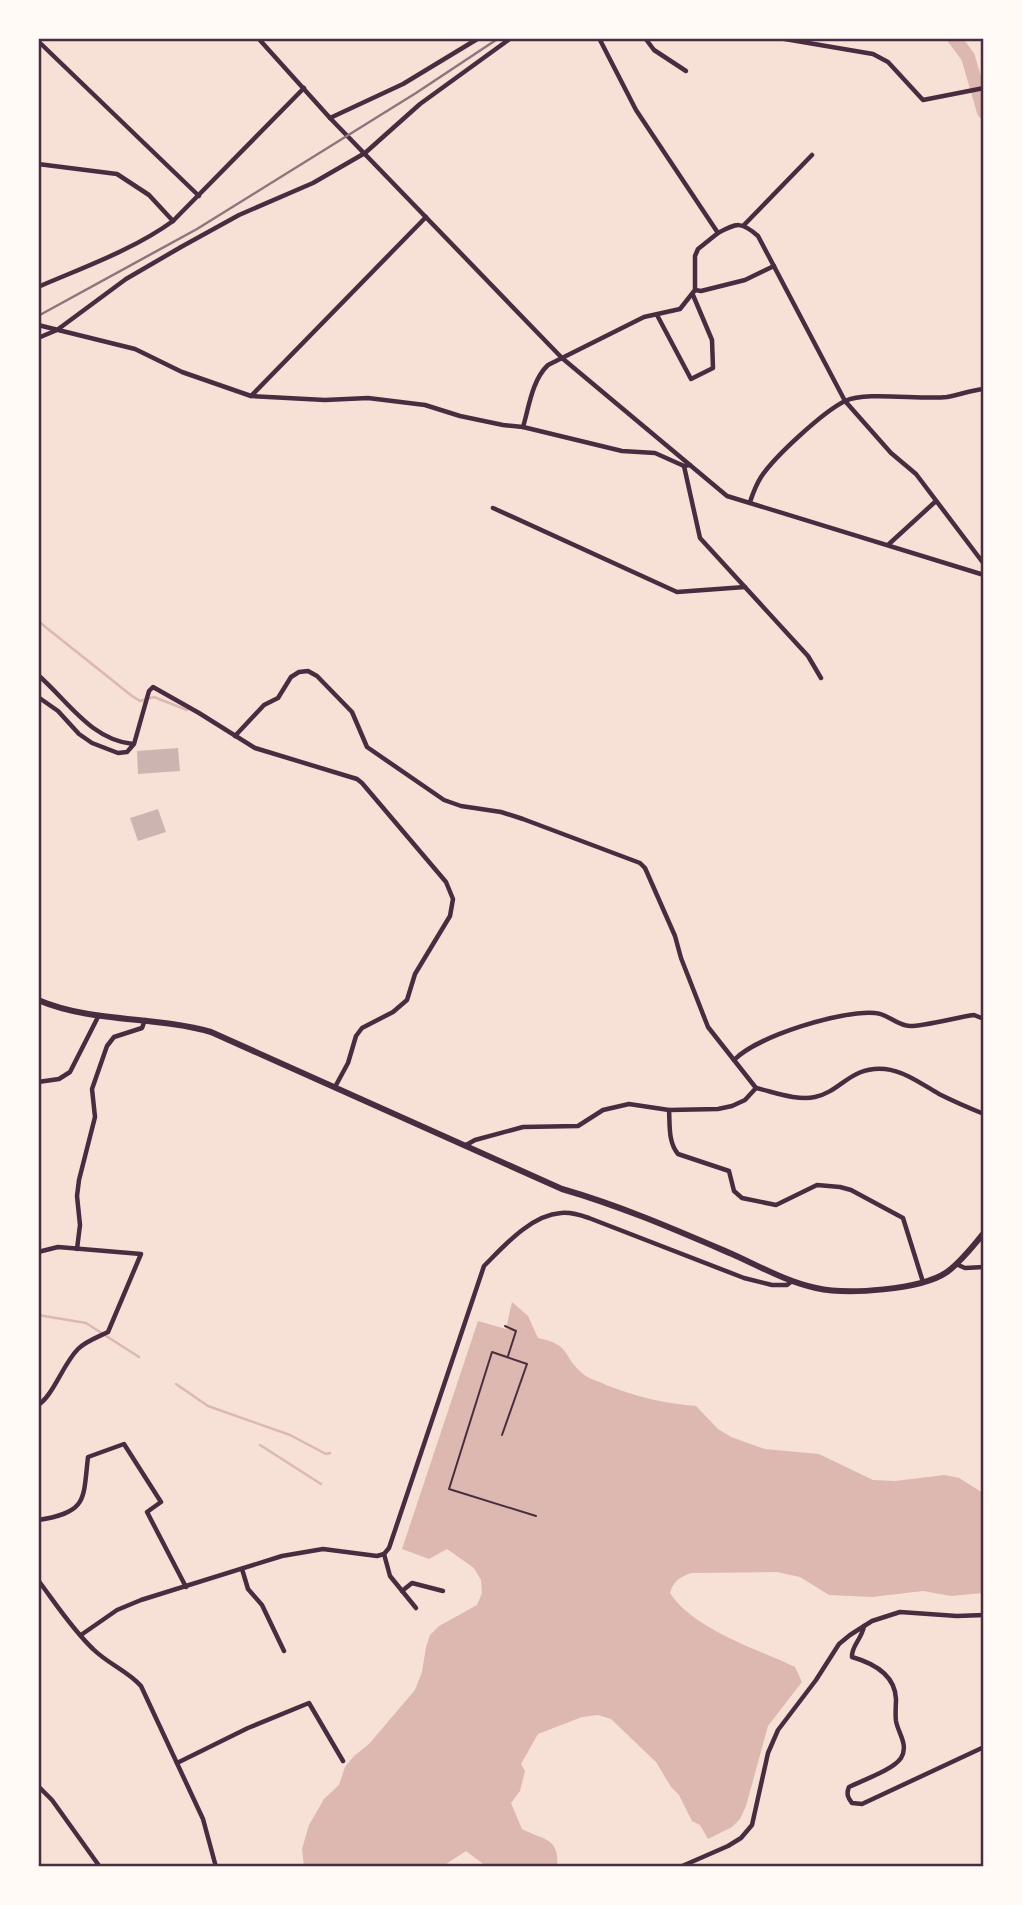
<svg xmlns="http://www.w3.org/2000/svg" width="1022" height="1905" viewBox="0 0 1022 1905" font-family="'Exo 2',sans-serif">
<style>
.water{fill:#dcb8b0}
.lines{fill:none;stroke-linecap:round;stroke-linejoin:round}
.stream{stroke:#dcb8b0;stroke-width:2.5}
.river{stroke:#dcb8b0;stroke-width:14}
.building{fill:#ccb4b1}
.path{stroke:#4a2c40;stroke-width:2}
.minor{stroke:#4a2c40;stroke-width:4.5}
.secondary{stroke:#4a2c40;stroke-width:6}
.rail{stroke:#8f747c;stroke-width:2.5}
.neatline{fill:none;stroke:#4a2c40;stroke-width:2.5}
</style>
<rect width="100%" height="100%" fill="#f7e1d7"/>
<!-- water -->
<path class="water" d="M512,1302L528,1316L538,1338C572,1345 561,1355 582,1373C588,1379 599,1381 606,1385C638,1397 662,1403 696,1406L718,1429L731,1437L765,1449L819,1454L873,1480L895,1481L945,1475L959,1478L983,1493V1593L951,1596L923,1591L872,1597L829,1595L800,1577L777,1572L691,1573C680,1577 673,1581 670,1593C693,1629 757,1649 795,1667L802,1682L768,1726L746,1806L740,1819L732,1827L708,1839L700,1825L692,1821L679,1795L671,1787L656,1762L611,1719L598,1715L582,1717L538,1734L521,1764L525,1771L520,1791L511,1803L522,1829C542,1840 560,1837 557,1866H486L466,1851L443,1866L304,1867L302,1849L309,1825L324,1799L339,1785L345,1767L354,1756L369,1744L415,1690L422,1672L426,1647L430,1635L439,1626L477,1605L482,1593L481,1580L474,1568L447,1549L429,1559L402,1549L478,1321L506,1329Z"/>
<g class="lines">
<!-- stream -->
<g class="stream">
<path d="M38,621L132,696L140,701L154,697L187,710"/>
<path d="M38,1315L86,1323L139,1357"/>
<path d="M176,1384L208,1406L290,1435L326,1454L330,1453"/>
<path d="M260,1445L321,1484"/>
</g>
<!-- river -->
<path class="river" d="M954,38L968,57L984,112"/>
</g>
<!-- building -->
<g class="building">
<path d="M178,748L180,771L138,774L137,751Z"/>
<path d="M158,809L166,832L138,841L130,818Z"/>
</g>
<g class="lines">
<!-- path -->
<g class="path">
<path d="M505,1326L516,1331L508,1356"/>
<path d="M502,1435L527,1364L492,1352L449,1489L536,1516"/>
</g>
<!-- minor -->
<g class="minor">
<path d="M258,38L330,118L562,358L727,496L984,575"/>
<path d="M599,38L636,110L718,233C737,223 741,221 758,236L845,401L891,453L916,474L984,564"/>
<path d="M645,38L654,50L686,71"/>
<path d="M779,38L873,54L888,62L923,100L984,88"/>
<path d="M38,41L199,196"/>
<path d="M330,118L403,84L479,38"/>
<path d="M38,164L117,174L149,195L173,221"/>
<path d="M744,225L812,155"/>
<path d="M38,287C84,267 133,250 173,221L304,88"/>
<path d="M695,290L701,291L745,280L774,266"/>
<path d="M657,315L691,379L713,368L712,340L693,295"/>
<path d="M38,325L135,349L182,372L251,396L325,400L368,398L425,405L460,416L503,425L523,427L622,451L655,453L684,466L690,465"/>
<path d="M38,338L57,330L126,279L181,247L239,215L313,183L365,153L420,104L511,38"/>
<path d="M251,396L426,217"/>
<path d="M523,427C529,407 532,380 548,365L644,317L680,309L695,290V256L698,249L718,233"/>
<path d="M684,466L700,538L808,656L821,678"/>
<path d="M750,502C753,493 756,485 761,477C775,456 823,412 845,401C866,391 919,400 947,397C959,395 971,390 984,389"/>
<path d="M493,508L677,592L745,587"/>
<path d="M889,544L936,501"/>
<path d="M38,675C68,701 91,740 133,744"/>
<path d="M38,697L58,711L79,734L92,743L118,753L127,752L134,744L149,691L153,687L199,713L255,748L357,779L362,783L446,882L453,899L450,916L415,974L407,1000L393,1012L362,1028L356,1036L348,1063L335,1087"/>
<path d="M235,736L264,705L278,698L291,677L299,672L308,671L317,676L352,712L367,747L444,800L461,806L501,812L523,819L640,863L645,868L675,936L681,958L708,1027L756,1088L745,1100L732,1106L718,1109L669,1110L629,1104L603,1110L578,1126L523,1127L475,1140L466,1145"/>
<path d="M734,1060C757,1036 842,1010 875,1013C887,1013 897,1026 910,1026C925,1026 958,1017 974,1015L984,1019"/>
<path d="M38,1082L59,1079L70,1072L99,1015"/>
<path d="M756,1088C774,1092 797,1101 815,1097C842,1091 850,1066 885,1069C904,1071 922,1084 939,1094C953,1101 969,1108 984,1114"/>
<path d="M669,1110C670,1125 668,1142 678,1154L729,1171L734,1191L742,1198L776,1205L817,1185L840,1187L851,1190L903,1218L923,1282"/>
<path d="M77,1249L80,1225L77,1196L79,1180L95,1117L92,1089L107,1046L114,1037L142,1028L145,1020"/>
<path d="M38,1252L58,1247L141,1254L108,1332C98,1337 86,1341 78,1349C63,1364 53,1396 38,1405"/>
<path d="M956,1264L965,1268L984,1267"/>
<path d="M38,1520C88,1512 83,1500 88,1457L124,1444L161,1502L147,1512L186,1587"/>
<path d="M384,1554L390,1576L416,1608"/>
<path d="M242,1569L248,1589L262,1605L284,1651"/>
<path d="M38,1580C56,1604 72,1629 93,1649C108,1664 128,1671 141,1686L203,1819L216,1867"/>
<path d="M402,1591L412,1583L443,1591"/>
<path d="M864,1626C862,1639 851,1646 852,1657C873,1663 895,1674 896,1699C896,1706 895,1714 896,1721C898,1733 909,1745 901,1758C893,1770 863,1780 849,1787C846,1794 848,1798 852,1803L862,1804L984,1747"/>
<path d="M81,1635L117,1610L141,1600L282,1556L323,1549L377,1556L384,1554L389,1548L484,1266C504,1246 531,1215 561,1213C571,1212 580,1215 589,1218L744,1278L772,1285H787L792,1281"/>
<path d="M177,1763L248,1728L309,1703L343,1761"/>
<path d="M38,1786L52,1800L100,1867"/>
<path d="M680,1867L728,1846L741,1838L752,1825L768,1753L778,1730L816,1680L839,1644L850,1635L872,1621L900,1612L957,1616L984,1615"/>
</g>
<!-- secondary -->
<path class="secondary" d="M38,1000C92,1023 155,1016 211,1032L562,1189C621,1206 676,1230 732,1254C759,1266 787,1282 816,1288C847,1295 921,1290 947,1272C961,1262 972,1247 984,1233"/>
<!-- rail -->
<path class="rail" d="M38,316L197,229L416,93L499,38"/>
</g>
<!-- border -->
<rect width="1022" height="1905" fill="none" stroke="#fffaf5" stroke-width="80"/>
<rect x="40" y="40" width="942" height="1825" class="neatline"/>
</svg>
